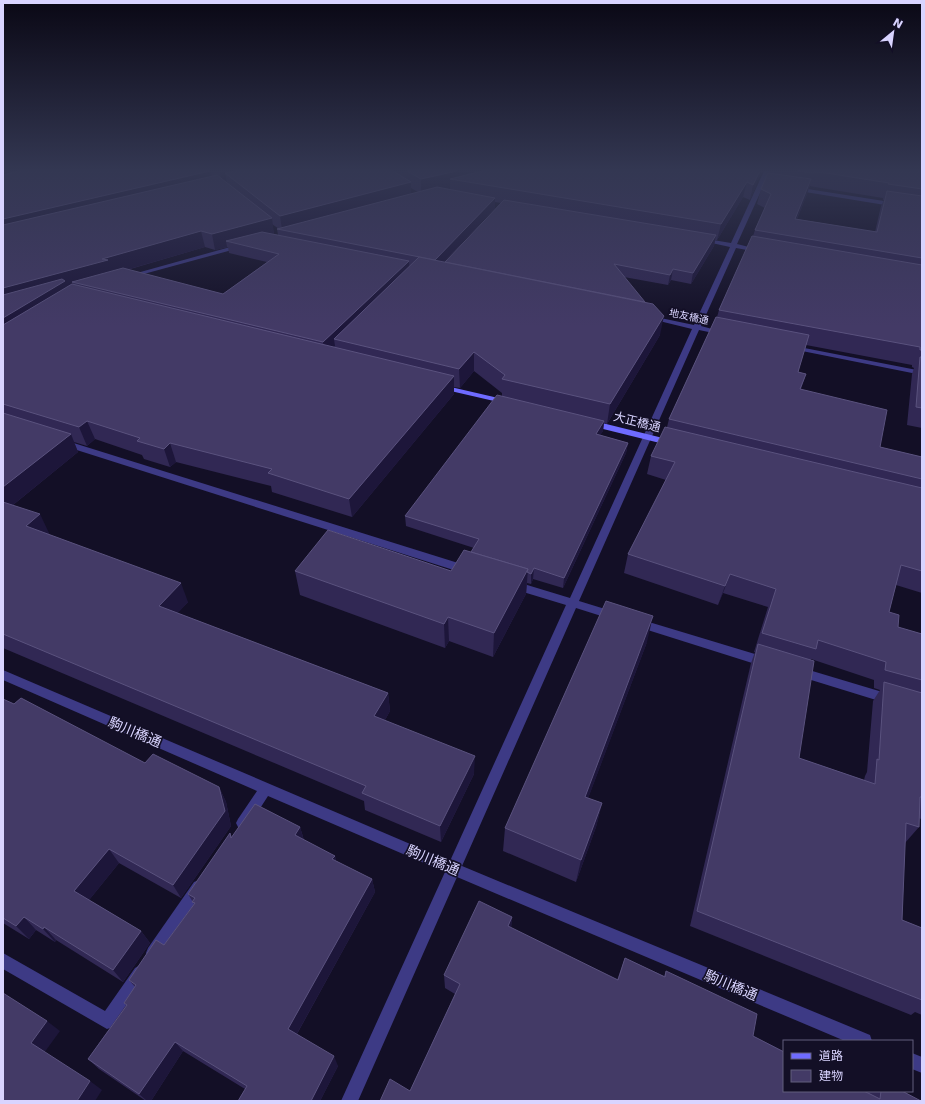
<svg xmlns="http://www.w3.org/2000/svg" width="925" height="1104" viewBox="0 0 925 1104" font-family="'DejaVu Sans','Noto Sans JP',sans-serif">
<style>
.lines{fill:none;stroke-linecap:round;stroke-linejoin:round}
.street{fill:#3d3a85;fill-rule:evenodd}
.secondary{fill:#6f6bff;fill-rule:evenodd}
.wall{fill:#312854;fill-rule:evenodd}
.shaded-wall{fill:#1d163a}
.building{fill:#433a66;stroke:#5a527e}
.labels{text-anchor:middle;stroke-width:3.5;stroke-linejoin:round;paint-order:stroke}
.far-street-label{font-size:10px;fill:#d9d4ff;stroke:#130f26}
.street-label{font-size:12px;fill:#d9d4ff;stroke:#130f26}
.near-street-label{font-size:14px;fill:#d9d4ff;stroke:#130f26}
</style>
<rect width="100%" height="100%" fill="#130f26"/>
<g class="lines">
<!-- street -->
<g class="street">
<path d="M764,171H770L737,244L761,250L758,252L736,248L701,326L727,333L723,335L699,330L579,601L618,613L619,616L618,619L614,620L576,608L462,866L870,1035L872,1041H845L457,877L358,1101H341L445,872L268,796L248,827L243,829L238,827L236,823L238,819L257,791L3,680V670L450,861L566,605L510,588L509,585L510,582L514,581L570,598L692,329L647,318L651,316L694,325L730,247L698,240L701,238L731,243Z"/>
<path d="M795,187L922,207V211L793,190L792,189Z"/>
<path d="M241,244L243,245V247L129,278L126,276Z"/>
<path d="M789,345L922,371V375L792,349H789Z"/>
<path d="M64,440L471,567L472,570L471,573H463L61,445L60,443L61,441Z"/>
<path d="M639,619L765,657L769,659L771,662L769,665L765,667L635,626L634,623L635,620Z"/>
<path d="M799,667L889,694L893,696L895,699L893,702L889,704L795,675L793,672L795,669Z"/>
<path d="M199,880L204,882L206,887L204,892L158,958L153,960L148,958L146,953L148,948L194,882Z"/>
<path d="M3,953L105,1011L135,968L140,965L145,968L148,973L113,1027L107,1029L3,969Z"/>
<path d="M912,1053L922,1057V1073L912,1069Z"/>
</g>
<!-- secondary -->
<g class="secondary">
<path d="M439,385H442L507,400L511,402L507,404L442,389L438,387Z"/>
<path d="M590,420L675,441L676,443L672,446L587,425V421Z"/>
</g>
</g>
<!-- wall -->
<g class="wall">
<path d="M3,171H762L758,180H757L756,186L750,200L743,197L717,240H715L714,246L691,284L671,280L668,285L624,277L660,335L607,424L604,423L603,431L600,435L628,443L626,453L563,588L533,579L531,584L527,583L526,594L493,657L449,641L445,648L300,595L295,571H451L471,552L474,548L406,526L405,516L502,396V393L474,371L460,388L454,387V394L352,517L272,492L271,486L176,462L170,467L144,459L142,455L95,439L87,446L74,442L78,452L13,505L49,533L48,534L188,602L177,613L388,693L390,711L385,720L474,774L441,842L365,810L364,801L3,648ZM411,188L418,192L411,194ZM450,188V190L445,189ZM495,202L501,203L445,262H444L495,208ZM272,224L279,229H277L278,235L274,234ZM205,247L215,250L228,247L229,253L267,262L223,294L127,270Z"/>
<path d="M769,171H922V428L907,425L912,374L914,368L912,367V365L806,345L798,372L806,374L801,389L880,447L922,457V593L896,585L889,612L898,627L922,634V818L921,819L919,818V827L905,843L902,920L922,928V1015L915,1012L911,1015L690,926L751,663L755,652H754L768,607L723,593L718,605L624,573L628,554L666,480L647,474L651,456L667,427L669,419L717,317L719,310L753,236L755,230L765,208L757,204L761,189ZM810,186L821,188L883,198V200H884L881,206L875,232L797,219L807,194L809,188ZM811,659L874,680V688L880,690L873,701L867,772L865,776L864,780L799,758Z"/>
<path d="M647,642L588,798L602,803L596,827L576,882L503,851L505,828Z"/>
<path d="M3,699L145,763L219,787L226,802L231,826L181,898L119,863L89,900L141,931L150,943L123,982L56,940L55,942L36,930L29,939L3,923Z"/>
<path d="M300,827L304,840L335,856L336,861L372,879L375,892L297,1034L338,1066L320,1101H238L245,1089L183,1051L151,1101H146L99,1069L88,1059L126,1005L124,1003L135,987L129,980L164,945L194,904L188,894L230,833L232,837Z"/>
<path d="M512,917L511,928L617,980L625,958L664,976L666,971L753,1036L868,1093V1091H902L921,1101L410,1091L455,994L445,988L444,975Z"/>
</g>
<!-- shaded-wall -->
<g class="shaded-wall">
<path d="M3,171H67L3,184Z"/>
<path d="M211,171L214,186L3,236V219Z"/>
<path d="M220,171H276L225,173L227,183L222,184Z"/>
<path d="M457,171H519L450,179V188L421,194V179Z"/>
<path d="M760,171H762L758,180Z"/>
<path d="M760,171L756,186L750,200L753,185Z"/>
<path d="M811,179L807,194L790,235L795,219Z"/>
<path d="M411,182V197L282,230L280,216Z"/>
<path d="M747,182L743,197L717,240L721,224Z"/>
<path d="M495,198V208L435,271V260Z"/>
<path d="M272,218L274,234L226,241L227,247L215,250L212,234Z"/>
<path d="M201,231L205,247L112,274L72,282L74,287L3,340V288L102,259Z"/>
<path d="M716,235L714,246L691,284L693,273Z"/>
<path d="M409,261L410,273L334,339L335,346L325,355L323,342Z"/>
<path d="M673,269L671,280L668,285L670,275Z"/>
<path d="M664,316L660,335L607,424L610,404Z"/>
<path d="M474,352V371L460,388L459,369Z"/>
<path d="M454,376V394L352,517L349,499Z"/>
<path d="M87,421L95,439L87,446L79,427Z"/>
<path d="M604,421L603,431L594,444L596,434Z"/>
<path d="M71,434L78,452L3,513V487Z"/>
<path d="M170,443L176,462L170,467L164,449Z"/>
<path d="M628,443L626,453L563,588L564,578Z"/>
<path d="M40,514L49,533L36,545L26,526Z"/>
<path d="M534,568L533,579L531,584V574Z"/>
<path d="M528,569L526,594L493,657L494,633Z"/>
<path d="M730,574L723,593L718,605L725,586Z"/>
<path d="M181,583L188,602L167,625L159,606Z"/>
<path d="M653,616L647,642L580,820L585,797Z"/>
<path d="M448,617L449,641L445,648L444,624Z"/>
<path d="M388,693L390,711L377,734L374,716Z"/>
<path d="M475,756L474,774L441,842L440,826Z"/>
<path d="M219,787L226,802L231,826L181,898L173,885Z"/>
<path d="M602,803L596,827L576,882L581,860Z"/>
<path d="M300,827L304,841L295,835Z"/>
<path d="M109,849L119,863L85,905L74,891Z"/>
<path d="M335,856L338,869L332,859Z"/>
<path d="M372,879L375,892L294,1039L288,1029Z"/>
<path d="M24,917L36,930L29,939L16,926Z"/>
<path d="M512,917L511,930L508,926Z"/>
<path d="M44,927L56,940L55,942L43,929Z"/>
<path d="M141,931L150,943L123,982L113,970Z"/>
<path d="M47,1021L60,1031L44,1053L31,1043Z"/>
<path d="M175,1042L183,1051L151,1101H147L139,1094Z"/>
<path d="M334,1056L338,1066L320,1101H311Z"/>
<path d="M90,1081L102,1090L95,1101H77Z"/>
</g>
<!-- building -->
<g class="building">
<path d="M18,171H210L3,219V175Z"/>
<path d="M235,171H393L411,182L280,216L225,173Z"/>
<path d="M407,171H457L421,179Z"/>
<path d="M482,171H760L753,185L747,182L721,224L450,179Z"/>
<path d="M798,171H922V189L888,184L889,183L826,173L814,172V173Z"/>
<path d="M768,173L811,179L795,219L877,232L887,191L922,196V258L755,230L771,194L761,189Z"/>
<path d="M217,175L272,218L212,234L201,231L102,259L108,260L3,288V225Z"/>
<path d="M437,187L495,198L435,260L277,229Z"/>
<path d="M504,200L716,235L693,273L673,269L670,275L614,264L645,302L445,262Z"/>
<path d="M262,232L409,261L323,342L72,282L123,268L223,294L279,254L226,241Z"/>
<path d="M752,236L922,265V350H920V347L719,310Z"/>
<path d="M419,257L653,304L664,316L610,404L502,379L505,375L474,352L459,369L334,339Z"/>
<path d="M62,279L65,281L3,318V295Z"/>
<path d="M72,284L454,376L349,499L268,473L272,469L170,443L164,449L137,441L140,438L87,421L79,427L3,404V325Z"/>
<path d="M716,317L809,335L798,372L806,374L800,389L887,410L880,447L922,457V479L669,419Z"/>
<path d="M920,357H922V408L916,407Z"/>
<path d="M497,395L604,421L596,434L628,443L564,578L534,568L531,574L527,572L528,569L471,552L479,539L405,516Z"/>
<path d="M3,413L71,434L3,487Z"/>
<path d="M665,427L922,488V571L901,565L889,612L899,615L898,627L922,634V680L885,670L886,662L818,640L816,649L762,633L776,589L730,574L725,586L628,554L675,462L651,456Z"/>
<path d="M3,502L40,514L26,526L181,583L159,606L388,693L374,716L475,756L440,826L362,793L366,786L3,634Z"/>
<path d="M328,530L451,571L464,550L528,569L494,633L448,617L444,624L295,571Z"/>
<path d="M606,601L653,616L585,797L602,803L581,860L505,828Z"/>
<path d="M758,644L814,661L799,758L875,784L877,759L879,760L884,682L922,693V797H920L919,827L906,823L902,920L922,928V1000L697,911Z"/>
<path d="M21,698L145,763L153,754L219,787L225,811L173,885L109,849L74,891L141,931L113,970L44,927L43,929L24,917L16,926L3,918V699L14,704Z"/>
<path d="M255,804L300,827L295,835L335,856L332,859L372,879L288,1029L334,1056L311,1101H238L247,1086L175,1042L139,1094L88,1059L127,1005L124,1003L136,985L129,980L156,940L164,945L195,903L192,902L195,898L188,894L230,833L231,838Z"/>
<path d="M479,901L512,917L508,926L618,980L625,958L665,977L666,971L757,1014L753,1036L784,1052V1091H864L880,1099L881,1091H902L921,1101H380L390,1079L410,1091L460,984L444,975Z"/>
<path d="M3,993L47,1021L31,1043L90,1081L77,1101H3Z"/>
</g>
<!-- sky -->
<linearGradient id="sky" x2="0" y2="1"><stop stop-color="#0a0815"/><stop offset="0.52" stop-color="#333752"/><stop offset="1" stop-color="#333752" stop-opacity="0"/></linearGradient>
<rect width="925" height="326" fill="url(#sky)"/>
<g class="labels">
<!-- far-street labels -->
<g class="far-street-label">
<text transform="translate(689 316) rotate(12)" y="4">地友橋通</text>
</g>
<!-- street labels -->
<g class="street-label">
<text transform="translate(637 422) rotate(14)" y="4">大正橋通</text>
</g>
<!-- near-street labels -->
<g class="near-street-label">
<text transform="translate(135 732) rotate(23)" y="5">駒川橋通</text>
<text transform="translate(433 860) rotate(23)" y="5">駒川橋通</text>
<text transform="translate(731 985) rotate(23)" y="5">駒川橋通</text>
</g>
</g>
<!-- border -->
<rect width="925" height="1104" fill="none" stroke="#d9d4ff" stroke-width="8"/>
<!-- legend -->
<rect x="783" y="1040" width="130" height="52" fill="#130f26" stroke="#625e7d"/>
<rect x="791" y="1053" width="20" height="6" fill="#6f6bff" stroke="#625e7d"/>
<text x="819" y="1060" font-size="12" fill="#d9d4ff">道路</text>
<rect x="791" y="1070" width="20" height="12" fill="#433a66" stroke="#625e7d"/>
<text x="819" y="1080" font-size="12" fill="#d9d4ff">建物</text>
<!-- north arrow -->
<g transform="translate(893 32) rotate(29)" stroke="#130f26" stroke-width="3" paint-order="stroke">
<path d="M0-3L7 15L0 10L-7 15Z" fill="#d9d4ff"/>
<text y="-6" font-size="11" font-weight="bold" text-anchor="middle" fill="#d9d4ff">N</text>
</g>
</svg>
